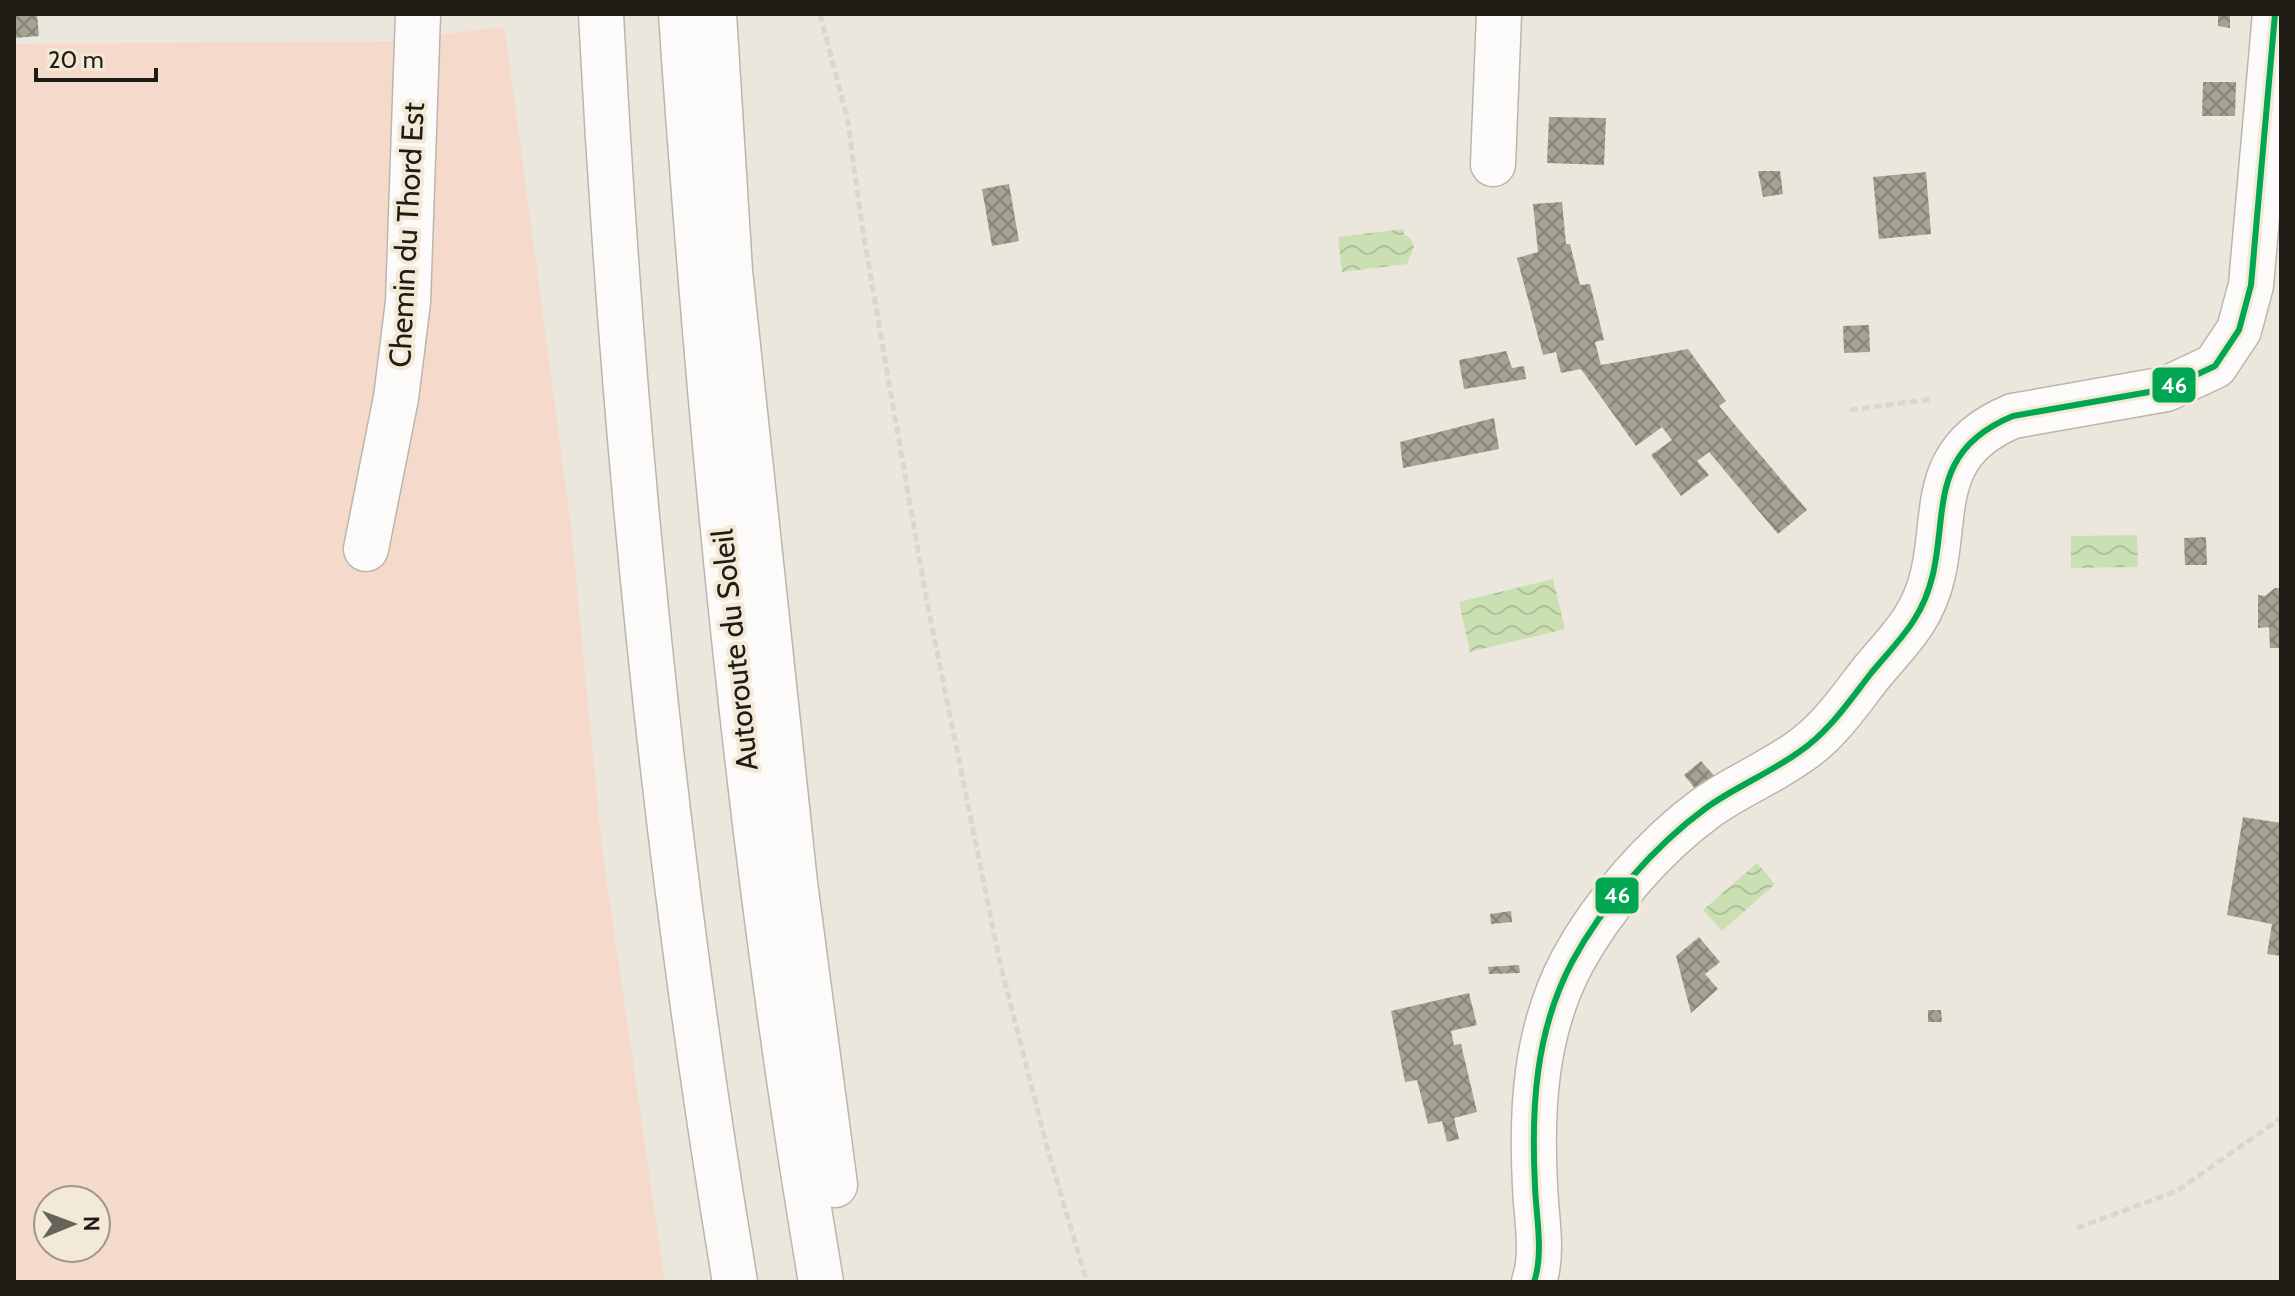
<svg xmlns="http://www.w3.org/2000/svg" width="2295" height="1296" viewBox="0 0 2295 1296" font-family="Cabin,sans-serif">
<style>
.grass{fill:#f5dacc;fill-rule:evenodd}
.water{fill:url(#water-waves)}
.building{fill:url(#building-cross-hatch)}
.lines{fill:none;stroke-linecap:round;stroke-linejoin:round}
.street-casing{stroke:#bab6ae;stroke-width:47}
.highway-casing{stroke:#bab6ae;stroke-width:47}
.path{stroke:#d8d7d4;stroke-width:5;stroke-dasharray:8 4;stroke-linecap:butt}
.street{stroke:#fcfbfa;stroke-width:44}
.highway{stroke:#fcfbfa;stroke-width:44}
.bus-1-casing{stroke:#f2e9d6;stroke-width:12}
.bus-1{stroke:#00a651;stroke-width:6}
.labels{text-anchor:middle;stroke-width:8;stroke-linejoin:round;paint-order:stroke}
.street-label{font-size:30px;fill:#1f1c15;stroke:#f2e9d6}
.line-badge{stroke:#f2e9d6;stroke-width:3}
.badge-label{font-size:22px;text-anchor:middle;font-weight:bold;fill:#fff}
</style>
<defs>
<pattern id="water-waves" width="16" height="10" patternUnits="userSpaceOnUse" patternTransform="scale(2)"><rect width="16" height="10" fill="#cae0b2"/><path d="M0 5q4-4 8 0t8 0" fill="none" stroke="#adc098"/></pattern>
<pattern id="building-cross-hatch" width="8" height="8" patternUnits="userSpaceOnUse" patternTransform="scale(2)"><rect width="8" height="8" fill="#a4a291"/><path d="M0 0l8 8M0 8l8-8" fill="none" stroke="#858375"/></pattern>
</defs>
<rect width="100%" height="100%" fill="#ece7dc"/>
<!-- grass -->
<path class="grass" d="M500,27L505,29L571,526L602,848L665,1282H14V44L394,41ZM48,1200H96V1248H48Z"/>
<!-- water -->
<g class="water">
<path d="M1403,229L1404,234L1411,239L1414,246L1407,264L1342,272L1338,237Z"/>
<path d="M2137,535L2138,567L2071,568V536Z"/>
<path d="M1553,579L1565,629L1470,652L1459,602Z"/>
<path d="M1757,863L1775,884L1722,931L1703,910Z"/>
</g>
<!-- building -->
<g class="building">
<path d="M14,14H37L39,36L14,38Z"/>
<path d="M2218,14H2230V28L2218,26Z"/>
<path d="M2203,82H2236L2235,116H2202Z"/>
<path d="M1549,117L1606,118L1604,165L1547,163Z"/>
<path d="M1758,171H1780L1783,194L1763,197Z"/>
<path d="M1926,172L1931,234L1879,239L1873,177Z"/>
<path d="M1009,184L1019,241L992,246L982,189Z"/>
<path d="M1562,202L1566,244H1570L1580,285L1590,284L1604,340L1595,342L1601,365L1688,349L1726,401L1719,406L1807,510L1778,534L1709,452L1697,461L1709,475L1681,496L1651,455L1672,440L1662,427L1636,446L1581,369L1561,373L1556,352L1543,355L1517,258L1538,252L1533,204Z"/>
<path d="M1869,325L1870,352L1844,353L1843,326Z"/>
<path d="M1506,351L1512,368L1524,366L1526,379L1464,389L1459,360Z"/>
<path d="M1494,418L1499,449L1403,468L1400,442Z"/>
<path d="M2206,537L2207,565H2185L2184,538Z"/>
<path d="M2275,588H2281V648H2270L2269,627L2258,628V595L2265,596Z"/>
<path d="M1701,761L1718,780L1701,796L1684,775Z"/>
<path d="M2243,817L2281,823V956L2267,954L2272,924L2227,915Z"/>
<path d="M1511,911L1512,922L1491,924L1490,914Z"/>
<path d="M1699,937L1720,962L1705,974L1718,989L1691,1013L1676,956Z"/>
<path d="M1519,965L1520,973L1489,974L1488,967Z"/>
<path d="M1469,993L1477,1025L1451,1031L1454,1045L1461,1044L1477,1112L1454,1118L1459,1139L1447,1142L1442,1121L1428,1124L1417,1080L1405,1082L1391,1011Z"/>
<path d="M1928,1010H1941L1942,1022H1928Z"/>
</g>
<g class="lines">
<!-- street casing -->
<g class="street-casing">
<g id="street">
<path d="M1493,164L1499,14"/>
<path d="M366,549L396,398L408,302L418,14"/>
<path d="M1534,1282C1544,1253 1536,1216 1535,1186C1531,1109 1535,1032 1572,962C1602,906 1654,846 1706,808C1735,787 1770,773 1799,752C1829,732 1850,700 1872,672C1886,655 1902,639 1914,620C1963,544 1908,459 2013,416L2166,389L2215,366L2239,330L2251,285L2275,14"/>
</g>
</g>
<!-- highway casing -->
<g class="highway-casing">
<g id="highway">
<path d="M601,14C623,438 665,863 735,1282"/>
<path d="M681,14C710,439 750,862 821,1282"/>
<path d="M714,14L730,271L795,883L835,1185"/>
</g>
</g>
<!-- path -->
<g class="path">
<path d="M820,14L847,117L863,232L926,597L1000,963L1048,1151L1087,1282"/>
<path d="M1850,410L1932,399"/>
<path d="M2077,1228L2177,1191L2281,1118"/>
</g>
<!-- street -->
<use href="#street" class="street"/>
<!-- highway -->
<use href="#highway" class="highway"/>
<!-- bus-1 casing -->
<g class="bus-1-casing">
<path id="bus-1" d="M1534,1282C1544,1253 1536,1216 1535,1186C1531,1109 1535,1032 1572,962C1602,906 1654,846 1706,808C1735,787 1770,773 1799,752C1829,732 1850,700 1872,672C1886,655 1902,639 1914,620C1963,544 1908,459 2013,416L2166,389L2215,366L2239,330L2251,285L2275,14"/>
</g>
<!-- bus-1 -->
<use href="#bus-1" class="bus-1"/>
</g>
<g class="labels">
<!-- street labels -->
<g class="street-label">
<text transform="translate(407 235) rotate(-87)" y="10">Chemin du Thord Est</text>
<text transform="translate(735 650) rotate(-96)" y="10">Autoroute du Soleil</text>
</g>
</g>
<g class="line-badge">
<rect x="2151" y="366" width="46" height="38" rx="8" fill="#00a651"/>
<rect x="1594" y="876" width="46" height="39" rx="8" fill="#00a651"/>
</g>
<g class="badge-label">
<text x="2174" y="393">46</text>
<text x="1617" y="903">46</text>
</g>
<!-- border -->
<rect width="2295" height="1296" fill="none" stroke="#1f1c15" stroke-width="32"/>
<!-- north arrow -->
<g transform="translate(72 1224) rotate(89)"><circle r="38" fill="#f2e9d6" stroke="#9e9789" stroke-width="2"/>
<path d="M0-6L14 30L0 20L-14 30Z" fill="#67635b"/>
<text y="-12" font-size="22" font-weight="bold" text-anchor="middle" fill="#1f1c15">N</text>
</g>
<!-- scale -->
<path d="M36 68v12h120v-12" fill="none" stroke="#1f1c15" stroke-width="4"/>
<text x="48" y="68" font-size="24" fill="#1f1c15" stroke="#f2e9d6" stroke-width="6" paint-order="stroke">20 m</text>
</svg>
